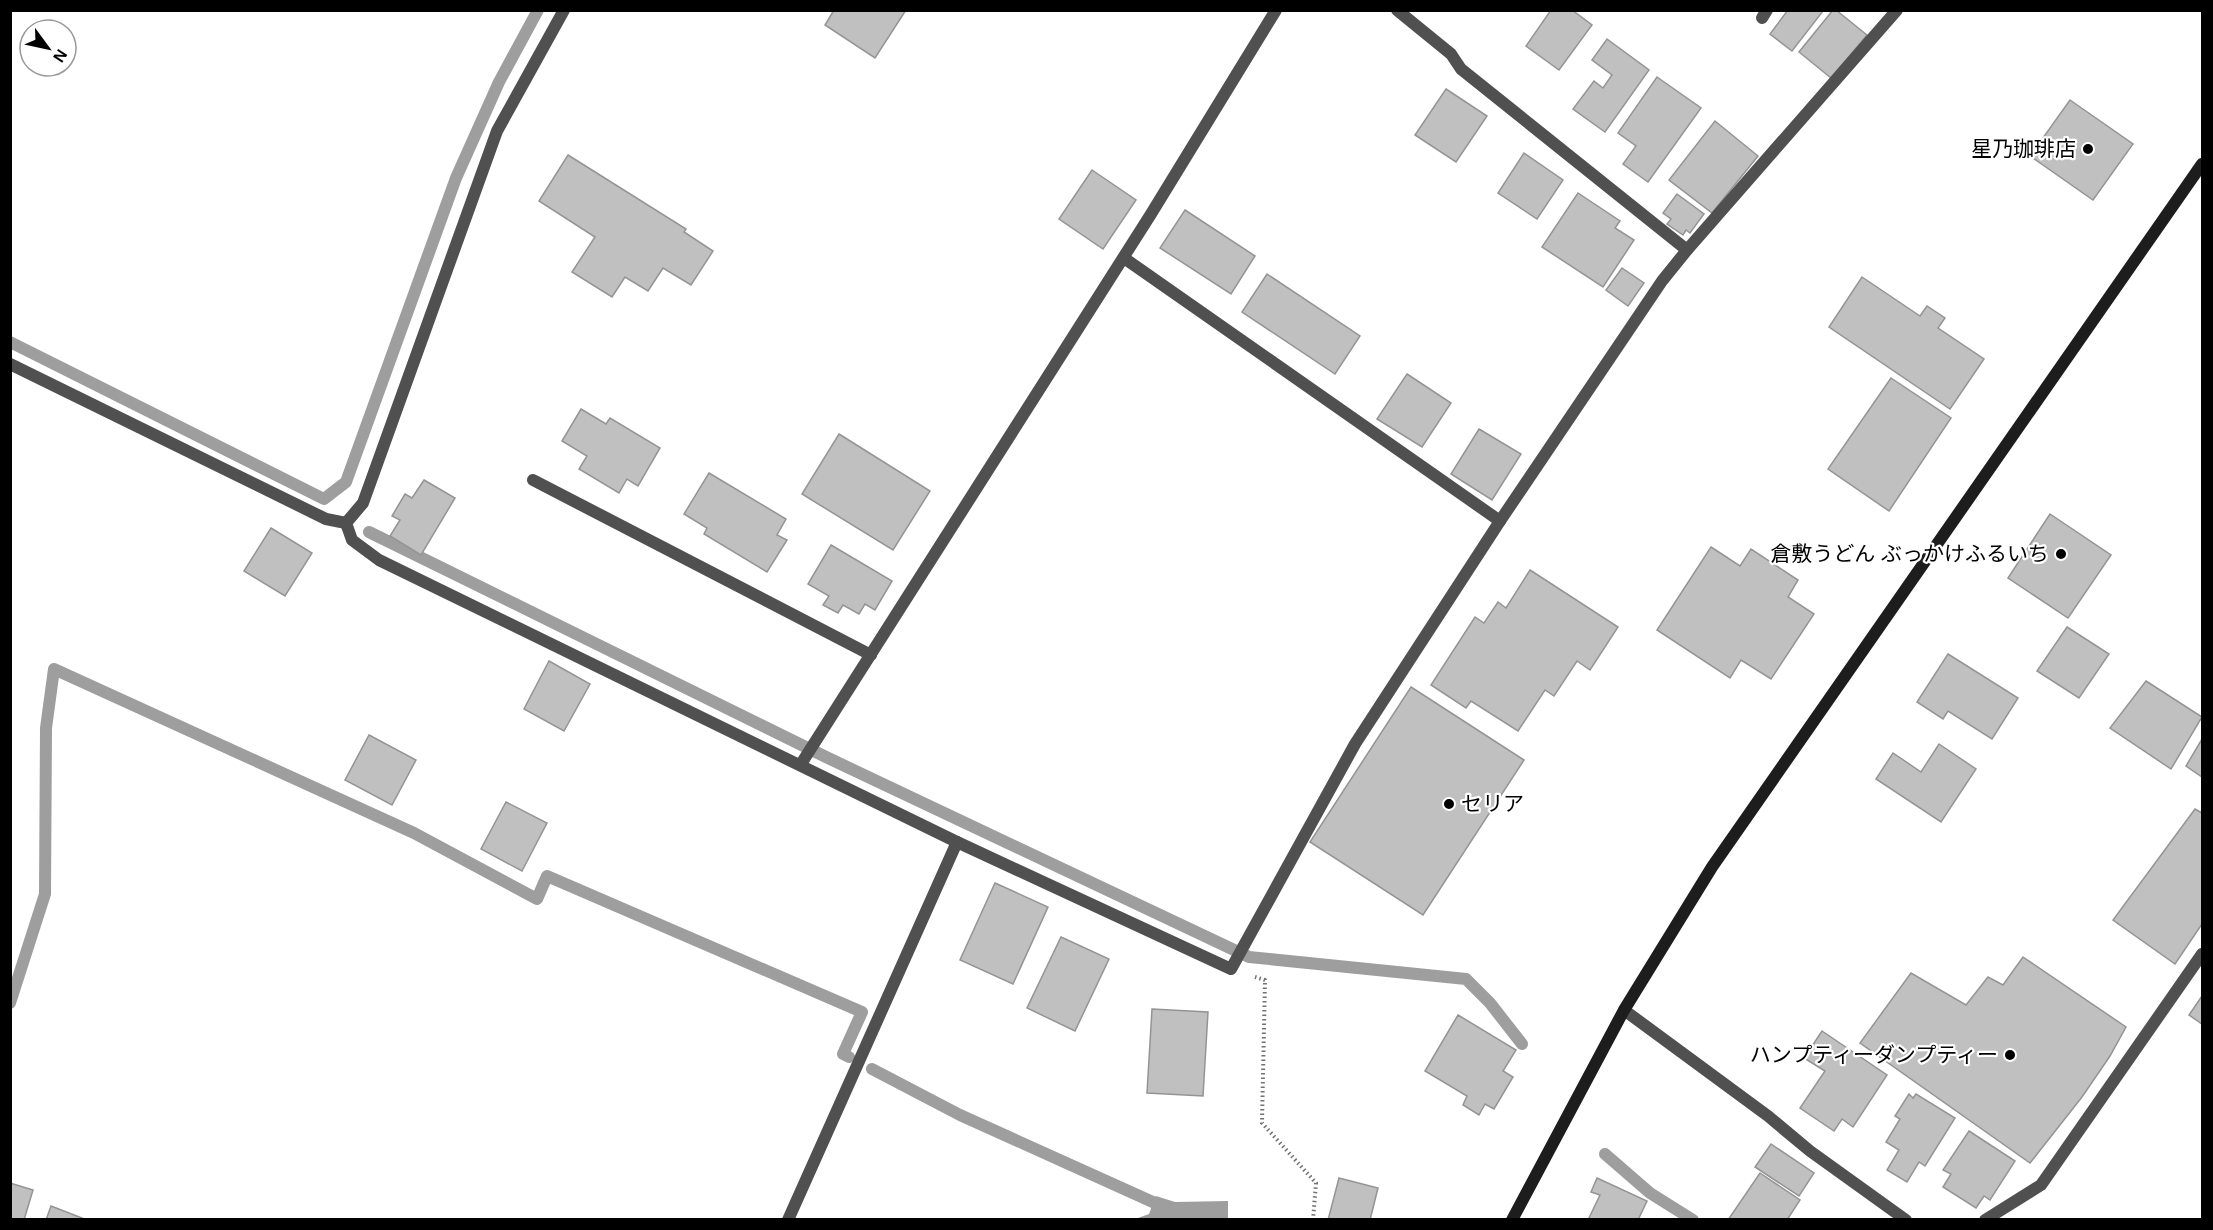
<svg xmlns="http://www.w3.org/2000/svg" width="2213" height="1230" viewBox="0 0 2213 1230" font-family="Arial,'Noto Sans JP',sans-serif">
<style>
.water{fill:#9e9e9e}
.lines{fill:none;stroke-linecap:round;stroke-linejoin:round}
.stream{stroke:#9e9e9e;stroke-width:12}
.building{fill:#c0c0c0;stroke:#949494;stroke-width:1.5}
.path{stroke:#727272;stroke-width:4;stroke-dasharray:1.5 3;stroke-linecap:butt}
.street{stroke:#505050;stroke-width:12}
.secondary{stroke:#1d1d1d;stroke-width:12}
.poi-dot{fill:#000;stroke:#fff;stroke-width:2}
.labels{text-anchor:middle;stroke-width:4.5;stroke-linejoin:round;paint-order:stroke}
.poi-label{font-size:21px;fill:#000;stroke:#fff;text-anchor:end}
</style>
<rect width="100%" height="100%" fill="#fff"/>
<!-- water -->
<path class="water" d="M1156,1196L1175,1202L1228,1201V1219H1135L1149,1214Z"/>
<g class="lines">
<!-- stream -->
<g class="stream">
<path d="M10,342L324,499L346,482L456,178L499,82L538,10"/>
<path d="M369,532L826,757L1249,957L1466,979L1490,1003L1522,1044"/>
<path d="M10,1003L45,894L46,728L54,669L414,833L537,899L547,876L862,1012L843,1054L849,1057"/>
<path d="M872,1069L960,1115L1155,1203L1166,1220"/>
<path d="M1605,1154L1650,1193L1693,1220"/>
</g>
</g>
<!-- building -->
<g class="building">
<path d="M834,10H906L875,58L825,25Z"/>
<path d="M1551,10H1572L1592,25L1559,70L1526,46Z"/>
<path d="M1788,10L1823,11L1792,51L1770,34Z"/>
<path d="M1833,10H1836L1867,35L1831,78L1799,52Z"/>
<path d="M1607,39L1649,70L1605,132L1573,109L1594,81L1603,88L1612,75L1592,60Z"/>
<path d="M1657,77L1701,108L1648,182L1623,164L1636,146L1618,133Z"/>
<path d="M1446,89L1487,116L1456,162L1415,135Z"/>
<path d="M2070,100L2133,144L2093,200L2030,156Z"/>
<path d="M1715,121L1758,156L1712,213L1669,180Z"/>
<path d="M1524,153L1563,180L1537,219L1498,193Z"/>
<path d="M568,155L686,229L684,232L713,251L691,285L663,268L648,291L625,277L612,297L572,272L595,237L539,201Z"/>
<path d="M1092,170L1136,200L1103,249L1059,219Z"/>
<path d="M1578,193L1620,221L1615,228L1634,240L1603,287L1542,247Z"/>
<path d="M1677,194L1704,214L1690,233L1686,230L1683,235L1667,224L1671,219L1663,213Z"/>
<path d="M1185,210L1255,256L1231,294L1160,248Z"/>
<path d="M1622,268L1644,283L1628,306L1606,290Z"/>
<path d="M1267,274L1360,336L1335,374L1242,312Z"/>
<path d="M1862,277L1920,316L1927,306L1945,318L1938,328L1984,359L1950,409L1829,327Z"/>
<path d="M1407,374L1451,403L1422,447L1377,419Z"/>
<path d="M1891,378L1951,418L1889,511L1828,469Z"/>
<path d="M581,409L606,424L610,418L660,448L638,486L627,479L619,493L579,469L587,456L562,441Z"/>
<path d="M1479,429L1521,454L1492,500L1451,474Z"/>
<path d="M839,434L930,491L893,550L802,494Z"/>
<path d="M709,473L786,519L777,535L787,540L767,572L704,534L707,528L684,514Z"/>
<path d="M424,480L455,498L421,555L390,536L400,520L392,516L405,494L412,498Z"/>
<path d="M2050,514L2111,555L2068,618L2008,578Z"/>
<path d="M271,528L312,553L285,596L244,571Z"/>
<path d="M831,545L892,581L875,610L865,604L859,614L843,605L838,613L823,605L829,596L808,584Z"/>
<path d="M1711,547L1740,566L1751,549L1798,580L1788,597L1814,614L1771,679L1741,660L1730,678L1657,630Z"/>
<path d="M1530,570L1618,627L1590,670L1577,661L1554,696L1545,690L1518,731L1471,701L1466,708L1431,685L1475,617L1484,623L1498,602L1506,608Z"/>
<path d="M2067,627L2109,654L2079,698L2037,671Z"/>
<path d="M1948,654L2018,698L1992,739L1948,711L1943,719L1917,702Z"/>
<path d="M549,661L590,684L564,731L524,709Z"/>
<path d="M2146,681L2202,717L2171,769L2110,728Z"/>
<path d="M1411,687L1524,760L1423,915L1310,842Z"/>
<path d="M369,735L416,760L392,805L345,780Z"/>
<path d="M2202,739V777L2186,766Z"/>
<path d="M1939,744L1976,769L1941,822L1876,779L1893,753L1921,772Z"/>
<path d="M506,802L547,823L522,871L481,849Z"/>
<path d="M2195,809L2202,813V924L2175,964L2113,920Z"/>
<path d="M995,883L1048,907L1013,984L960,960Z"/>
<path d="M1061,937L1109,959L1075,1031L1027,1008Z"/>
<path d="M2023,957L2126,1027L2110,1056L2082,1097L2030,1163L1860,1043L1911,973L1966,1005L1988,977L2003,985Z"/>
<path d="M2202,996V1024L2189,1015Z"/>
<path d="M1152,1009L1208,1012L1203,1096L1147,1093Z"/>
<path d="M1458,1015L1516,1050L1503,1071L1513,1077L1494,1109L1485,1104L1479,1115L1463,1105L1467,1096L1425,1071Z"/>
<path d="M1822,1031L1887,1075L1853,1127L1842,1119L1834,1131L1800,1108L1825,1071L1804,1058Z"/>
<path d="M1909,1094L1913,1098L1916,1094L1955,1118L1925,1166L1919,1162L1907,1182L1887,1170L1899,1150L1886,1142L1900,1119L1895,1116Z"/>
<path d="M1969,1131L2015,1161L1990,1200L1984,1196L1976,1208L1943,1187L1951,1174L1943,1170Z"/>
<path d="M1771,1144L1814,1173L1799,1196L1755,1167Z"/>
<path d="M1760,1173L1800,1200L1787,1220H1728Z"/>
<path d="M1339,1178L1378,1188L1370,1220H1328Z"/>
<path d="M1597,1178L1647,1201L1638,1220H1588L1600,1195L1591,1192Z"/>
<path d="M10,1183L33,1190L24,1220H10Z"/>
<path d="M51,1206L87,1220H46Z"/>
</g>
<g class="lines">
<!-- path -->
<path class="path" d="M1255,977L1265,980L1262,1123L1316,1183L1313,1220"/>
<!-- street -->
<g class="street">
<path d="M1397,10L1451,54L1461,69L1687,250"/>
<path d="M1762,18L1767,10"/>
<path d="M1124,258L1500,521"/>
<path d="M10,364L326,519L346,523"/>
<path d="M533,480L871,655"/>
<path d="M346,523L352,540L379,560L957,842L1231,969L1355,744L1500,521L1662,281L1687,250L1897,10"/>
<path d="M346,523L363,503L497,131L564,10"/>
<path d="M801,764L1151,214L1276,10"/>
<path d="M1624,1010L1768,1116L1810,1151L1906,1220"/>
<path d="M788,1220L957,842"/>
<path d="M1985,1220L2041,1185L2202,954"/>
</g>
<!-- secondary -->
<path class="secondary" d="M1512,1220L1624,1010L1712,867L2202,164"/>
</g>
<!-- markers -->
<g class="poi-dot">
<circle cx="2088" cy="149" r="6"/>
<circle cx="2061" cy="554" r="6"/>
<circle cx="1449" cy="804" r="6"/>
<circle cx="2010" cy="1055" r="6"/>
</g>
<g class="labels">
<!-- poi labels -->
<g class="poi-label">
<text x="2076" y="156">星乃珈琲店</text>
<text x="2049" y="561">倉敷うどん ぶっかけふるいち</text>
<text x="1461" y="811" text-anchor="start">セリア</text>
<text x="1998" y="1062">ハンプティーダンプティー</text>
</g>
</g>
<!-- border -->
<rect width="2213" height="1230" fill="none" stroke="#000000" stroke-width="24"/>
<!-- north arrow -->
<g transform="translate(48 48) rotate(123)"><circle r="28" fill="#ffffff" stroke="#999999" stroke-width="1.5"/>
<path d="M0-4.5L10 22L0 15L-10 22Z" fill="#000000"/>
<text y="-9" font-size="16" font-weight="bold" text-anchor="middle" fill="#000000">N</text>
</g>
</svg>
